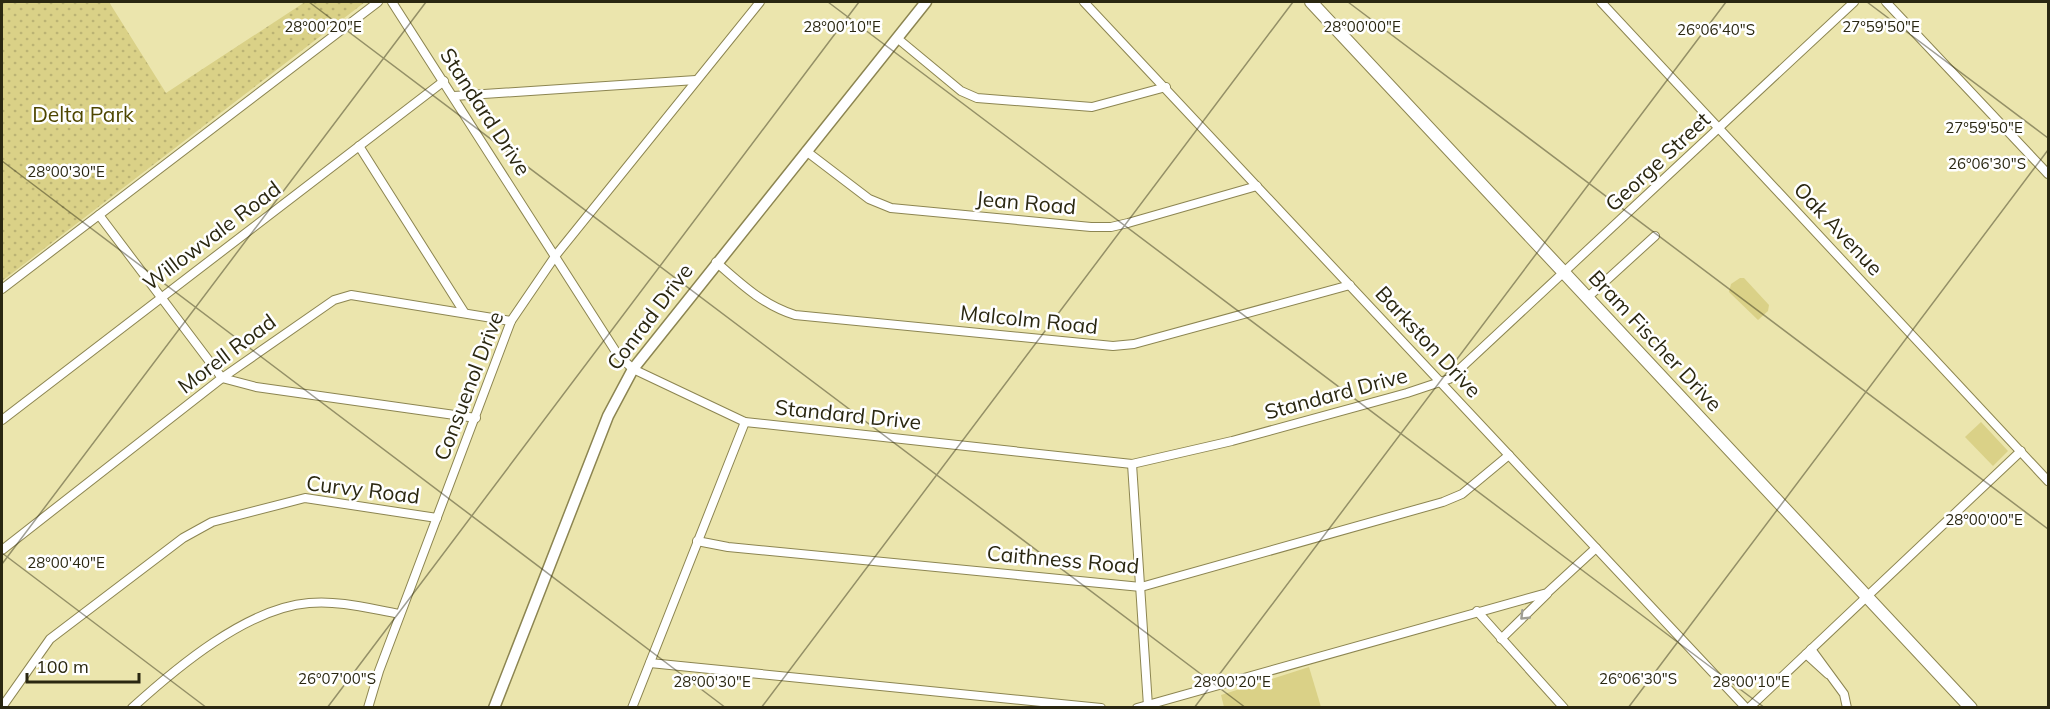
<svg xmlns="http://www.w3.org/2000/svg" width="2050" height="709" viewBox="0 0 2050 709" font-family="Mulish,sans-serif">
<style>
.grass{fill:url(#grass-dots)}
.pitch{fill:#dad187}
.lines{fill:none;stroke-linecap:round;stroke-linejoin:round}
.minor-casing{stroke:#8c8551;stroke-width:10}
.tertiary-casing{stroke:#8c8551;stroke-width:13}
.secondary-casing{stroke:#8c8551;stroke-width:14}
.minor{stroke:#fff;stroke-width:8}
.tertiary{stroke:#fff;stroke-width:10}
.secondary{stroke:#fff;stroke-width:12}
.oneway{stroke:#9f9e94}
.ticks{fill:none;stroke:#2a2711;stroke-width:1.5;stroke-opacity:0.45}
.labels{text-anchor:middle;stroke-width:5;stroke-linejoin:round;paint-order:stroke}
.street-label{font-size:21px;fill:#2a2711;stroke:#fff}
.park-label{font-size:21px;fill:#4e4601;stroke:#fff}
.ticks-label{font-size:15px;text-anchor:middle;fill:#2a2711;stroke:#fff;stroke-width:5;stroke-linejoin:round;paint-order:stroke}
</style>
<defs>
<pattern id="grass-dots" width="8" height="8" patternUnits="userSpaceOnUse" patternTransform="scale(1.5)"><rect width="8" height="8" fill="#dad187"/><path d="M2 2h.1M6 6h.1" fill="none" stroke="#bbb374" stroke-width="1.8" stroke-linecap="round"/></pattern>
</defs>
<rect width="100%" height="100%" fill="#ebe5ad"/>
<!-- grass -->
<path class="grass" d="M2,2H109L166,93L305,2H365L2,281Z"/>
<!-- pitch -->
<g class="pitch">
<path d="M1740,278H1744L1769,305L1768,311L1758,320L1729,292L1731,284Z"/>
<path d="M1981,422L2008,451L1993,466L1965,437Z"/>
<path d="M1309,667L1321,707H1224L1221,695Z"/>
</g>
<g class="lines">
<!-- minor casing -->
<g class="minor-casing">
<g id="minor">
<path d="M392,2L618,355L633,369L745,422L1132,464L1232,441L1407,393L1449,379L1854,2"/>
<path d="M1084,2L1746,708"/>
<path d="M1601,2L2048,481"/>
<path d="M1886,2L2048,174"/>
<path d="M897,38L961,91L977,98L1092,107L1166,87"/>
<path d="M454,96L696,80"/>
<path d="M359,146L464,312"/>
<path d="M806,151L869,199L891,208L1091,227H1111L1128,223L1257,186"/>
<path d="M99,215L222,378L256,387L476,418"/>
<path d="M716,262C741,284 763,305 795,315L1113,346L1134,344L1350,285"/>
<path d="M2,289L378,2"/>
<path d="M1588,297L1655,236"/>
<path d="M2,420L444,81"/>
<path d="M1132,464L1148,706"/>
<path d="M697,541L728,547L1141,587L1443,502L1462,494L1509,455"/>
<path d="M2,550L222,378L334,300L351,295L511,321"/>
<path d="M1477,611L1564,708"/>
<path d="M1501,639L1547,594"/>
<path d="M1811,649L1844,694L1847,708"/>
<path d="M1806,654L1828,674"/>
<path d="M650,663L1101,708"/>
<path d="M2,707L50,639L183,538L212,522L305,498L437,518"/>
<path d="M132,708C176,668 247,608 309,603C339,600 371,609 400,614"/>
<path d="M368,708L379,671L511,321L556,255L760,2"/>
<path d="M632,708L745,422"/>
<path d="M1137,708L1547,593L1596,548"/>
<path d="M1749,708L2021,451"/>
</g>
</g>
<!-- tertiary casing -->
<g class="tertiary-casing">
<path id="tertiary" d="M494,708L608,416L633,369L926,2"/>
</g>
<!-- secondary casing -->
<g class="secondary-casing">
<path id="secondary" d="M1311,2L1971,708"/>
</g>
<!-- minor -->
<use href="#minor" class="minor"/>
<!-- tertiary -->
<use href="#tertiary" class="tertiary"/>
<!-- secondary -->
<use href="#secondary" class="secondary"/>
</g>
<!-- one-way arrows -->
<defs><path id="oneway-chevron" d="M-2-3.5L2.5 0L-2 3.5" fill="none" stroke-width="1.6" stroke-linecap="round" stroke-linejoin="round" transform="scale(1.5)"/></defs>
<use class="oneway" href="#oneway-chevron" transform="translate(1524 616) rotate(135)"/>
<!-- ticks -->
<path class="ticks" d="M309,2L1246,708M828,2L1765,708M1348,2L2048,529M1867,2L2048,138M2,161L726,708M2,553L207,708M2,564L426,2M327,708L859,2M761,708L1293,2M1194,708L1726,2M1628,708L2048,150"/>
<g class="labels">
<!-- street labels -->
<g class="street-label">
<text transform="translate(485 112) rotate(57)" y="7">Standard Drive</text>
<text transform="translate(1658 162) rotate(-43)" y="7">George Street</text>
<text transform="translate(1026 203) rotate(5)" y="7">Jean Road</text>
<text transform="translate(1838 229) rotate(47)" y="7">Oak Avenue</text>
<text transform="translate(212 236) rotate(-37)" y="7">Willowvale Road</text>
<text transform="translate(650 317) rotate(-53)" y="7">Conrad Drive</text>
<text transform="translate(1029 320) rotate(6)" y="7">Malcolm Road</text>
<text transform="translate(1655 341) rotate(47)" y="7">Bram Fischer Drive</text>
<text transform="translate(1428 342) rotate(47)" y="7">Barkston Drive</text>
<text transform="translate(227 354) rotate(-37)" y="7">Morell Road</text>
<text transform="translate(469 386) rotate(-69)" y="7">Consuenol Drive</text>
<text transform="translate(1336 394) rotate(-15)" y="7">Standard Drive</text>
<text transform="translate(848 415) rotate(6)" y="7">Standard Drive</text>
<text transform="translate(363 490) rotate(7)" y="7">Curvy Road</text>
<text transform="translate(1063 560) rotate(5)" y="7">Caithness Road</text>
</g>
<!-- park labels -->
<g class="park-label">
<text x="83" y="122">Delta Park</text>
</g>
</g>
<g class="ticks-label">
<text x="323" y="32">28°00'20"E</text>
<text x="842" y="32">28°00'10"E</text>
<text x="1362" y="32">28°00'00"E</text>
<text x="1881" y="32">27°59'50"E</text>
<text x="1716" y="35">26°06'40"S</text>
<text x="1984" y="133">27°59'50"E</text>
<text x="1987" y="169">26°06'30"S</text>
<text x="66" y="177">28°00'30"E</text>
<text x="1984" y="525">28°00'00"E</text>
<text x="66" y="568">28°00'40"E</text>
<text x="337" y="684">26°07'00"S</text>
<text x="1638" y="684">26°06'30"S</text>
<text x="712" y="687">28°00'30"E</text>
<text x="1232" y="687">28°00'20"E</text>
<text x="1751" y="687">28°00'10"E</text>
</g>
<!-- border -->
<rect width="2050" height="709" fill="none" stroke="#2a2711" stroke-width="6"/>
<!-- scale -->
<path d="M27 673v9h112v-9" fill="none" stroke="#2a2711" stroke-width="3"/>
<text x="36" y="673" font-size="18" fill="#2a2711" stroke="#ffffff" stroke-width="4.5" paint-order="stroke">100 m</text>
</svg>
